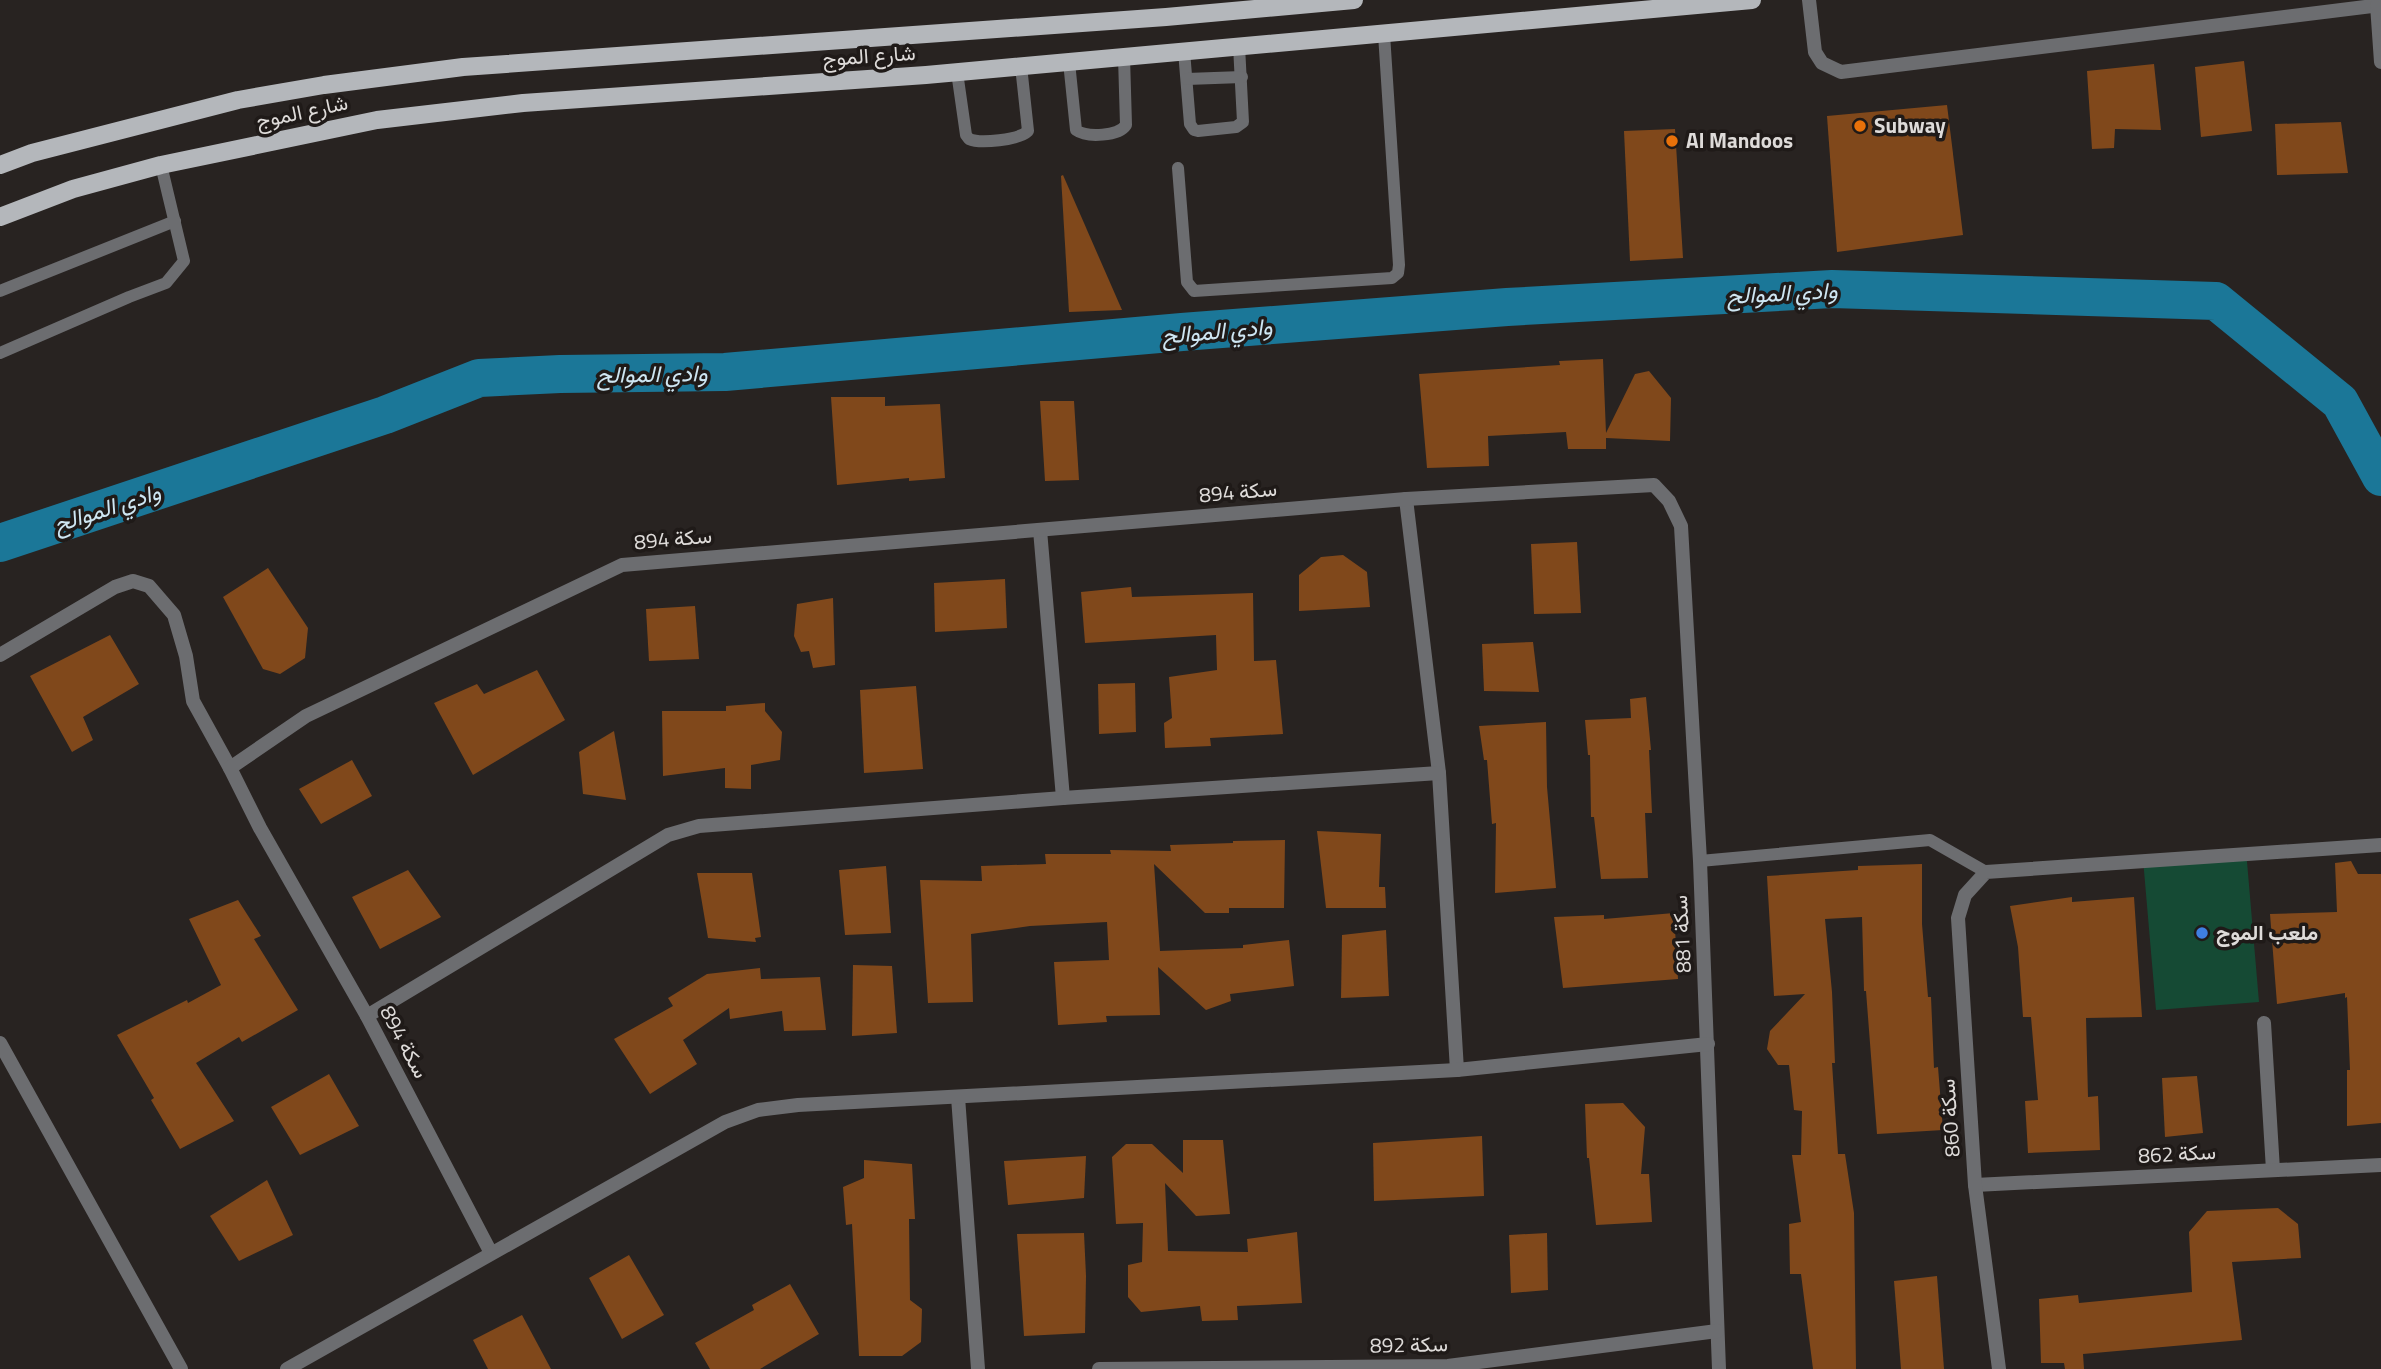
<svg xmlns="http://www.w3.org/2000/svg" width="2381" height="1369" viewBox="0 0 2381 1369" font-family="'Titillium Web',Vazirmatn,sans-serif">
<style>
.green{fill:#154a34}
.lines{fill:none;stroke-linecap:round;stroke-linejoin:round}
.river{stroke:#1b7798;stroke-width:38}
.building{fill:#80481b}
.lane{stroke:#6c6d70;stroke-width:12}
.street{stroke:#6c6d70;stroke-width:14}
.primary{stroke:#b4b7bb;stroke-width:18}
.food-dot{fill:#e8710a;stroke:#1f1a18;stroke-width:2.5}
.shop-dot{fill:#3f7fe0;stroke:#1f1a18;stroke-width:2.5}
.labels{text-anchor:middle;stroke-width:7;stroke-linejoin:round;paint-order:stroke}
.street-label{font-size:21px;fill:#dedbd9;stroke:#1f1a18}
.poi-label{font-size:21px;font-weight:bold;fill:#dedbd9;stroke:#1f1a18;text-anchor:start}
.water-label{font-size:23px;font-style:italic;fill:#cee6f2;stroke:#1f1a18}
</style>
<rect width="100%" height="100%" fill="#282321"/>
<!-- green -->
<path class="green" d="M2246,850L2259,1002L2156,1010L2143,859Z"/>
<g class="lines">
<!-- river -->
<path class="river" d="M0,543L385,415L479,378L560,374L725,372L1182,332L1507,307L1832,289L2216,301L2340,402L2381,477"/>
</g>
<!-- building -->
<g class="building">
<path d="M2244,61L2252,131L2201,137L2195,67Z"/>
<path d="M2154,64L2161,130L2115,129L2114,148L2092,149L2087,71Z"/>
<path d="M1947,105L1963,235L1837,252L1827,116Z"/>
<path d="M2341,122L2348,173L2277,175L2275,124Z"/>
<path d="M1675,129L1683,258L1630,261L1624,131Z"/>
<path d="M1063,175L1122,310L1069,312L1061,176Z"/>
<path d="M1603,359L1606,433L1635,374L1649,371L1671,398L1670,441L1606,438V449H1568L1566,432L1488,436L1489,466L1427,468L1419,374L1560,365L1559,361Z"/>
<path d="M831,397H885V406L940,404L945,478L909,481V478L837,485Z"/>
<path d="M1040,401H1074L1079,480L1045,481Z"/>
<path d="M1577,542L1581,613L1534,614L1531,544Z"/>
<path d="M1343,555L1367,572L1370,607L1299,611V575L1321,557Z"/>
<path d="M268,568L308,628L305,658L280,674L263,669L223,597Z"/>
<path d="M1005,579L1007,628L935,632L934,583Z"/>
<path d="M1131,587L1132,597L1253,593L1254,661L1276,660L1283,734L1210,738L1211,746L1165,748L1164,723L1172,718L1169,677L1217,670L1216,635L1085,643L1081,592Z"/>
<path d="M833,598L835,665L813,668L809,651L801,652L794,636L797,604Z"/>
<path d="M695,606L699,659L649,661L646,609Z"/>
<path d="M110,635L139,684L83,717L93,740L72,752L30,676Z"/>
<path d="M1533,642L1539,692L1484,691L1482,644Z"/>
<path d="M537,670L565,720L473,775L434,703L477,684L484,694Z"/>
<path d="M1135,683L1136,732L1099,734L1098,684Z"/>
<path d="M916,686L923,769L864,773L860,690Z"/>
<path d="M1646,697L1651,750H1649L1652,813H1645L1648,878L1601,879L1594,817H1591L1590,755H1588L1585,720L1631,718L1630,699Z"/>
<path d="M765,703V711L782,732L780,760L751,765V789L725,788V768L663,776L662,711H726V706Z"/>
<path d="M1546,722L1547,787L1556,888L1495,893L1496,823L1492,824L1487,760H1484L1479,726Z"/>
<path d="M614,731L626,800L583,794L579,752Z"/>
<path d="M352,760L372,796L321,824L299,789Z"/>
<path d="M1317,831L1381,834L1379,887H1385L1386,908H1326Z"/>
<path d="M1285,840L1284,908H1229V913H1205L1154,864L1160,951L1243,948V945L1289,940L1294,986L1230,994L1231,1001L1206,1010L1158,967L1160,1015L1106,1016L1107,1022L1058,1025L1054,962L1109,960L1107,922L1030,926L971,934L973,1002L928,1003L920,880L982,881L981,866L1046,864L1045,854H1111L1110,850L1171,851L1170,845L1233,843V841Z"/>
<path d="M2351,861L2358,874H2381V1123L2347,1126V1070H2350L2347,997L2345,998V993L2277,1004L2270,914L2337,912L2335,863Z"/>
<path d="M1922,864V924L1928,997H1931L1934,1068L1938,1067L1943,1130L1877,1134L1866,991H1864L1862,917L1825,919L1832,992L1835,1063H1832L1838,1154H1845L1854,1213L1856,1369H1813L1801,1274H1790L1789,1224L1801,1222L1792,1155H1801L1802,1111L1794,1110L1789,1065H1778L1767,1049L1770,1031L1805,994L1774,996L1767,876L1858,870V866Z"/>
<path d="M886,866L891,933L845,935L839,870Z"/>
<path d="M408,870L441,917L380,949L352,897Z"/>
<path d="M697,873H752L761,937L755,938L756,942L708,938Z"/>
<path d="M2072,897V902L2134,897L2142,1017L2086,1018L2088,1097L2098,1096L2100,1150L2028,1153L2025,1101L2038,1100L2031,1017H2023L2018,947L2010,906Z"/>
<path d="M238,900L261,936L254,939L298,1010L242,1042L239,1037L196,1063L234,1121L180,1149L151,1100L154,1098L117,1035L187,1000L188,1003L221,985L189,919Z"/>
<path d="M1674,913L1678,979L1563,988L1554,917L1604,915V919Z"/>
<path d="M1386,930L1389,996L1341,998L1342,935Z"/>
<path d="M853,965L892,966L897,1033L852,1036Z"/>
<path d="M760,968L761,979L820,977L826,1030L784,1031L782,1011L730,1019L729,1008L683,1040L697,1064L650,1094L614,1039L673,1006L668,998L707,974Z"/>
<path d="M329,1074L359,1126L300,1155L271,1107Z"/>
<path d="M2197,1076L2203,1133L2165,1137L2162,1078Z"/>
<path d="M1623,1103L1645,1127L1641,1174H1649L1652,1222L1596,1225L1589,1158H1587L1585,1104Z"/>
<path d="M1482,1136L1484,1196L1374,1201L1373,1143Z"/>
<path d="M1183,1140H1223L1230,1214L1196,1216L1165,1183L1168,1251L1248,1252L1247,1239L1297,1232L1302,1303L1237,1306L1238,1320L1202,1321L1200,1306L1141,1312L1128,1297V1265L1142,1262L1143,1223L1116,1224L1112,1157L1126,1144H1152L1183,1173Z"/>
<path d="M1086,1156L1084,1198L1008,1205L1004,1161Z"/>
<path d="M864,1160L912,1164L915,1219H909L910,1300L922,1309L921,1342L902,1356H859L852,1224L846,1225L843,1187L864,1178Z"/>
<path d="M267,1180L293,1235L239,1261L210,1216Z"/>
<path d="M2278,1208L2298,1224L2301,1258L2232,1262L2242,1340L2083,1354L2084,1369H2065L2064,1363H2041L2039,1299L2078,1295L2079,1303L2192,1292L2189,1232L2207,1211Z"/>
<path d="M1084,1233L1086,1276L1085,1333L1024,1336L1017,1234Z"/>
<path d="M1547,1233L1548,1290L1511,1293L1509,1235Z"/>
<path d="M629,1255L664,1315L622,1339L589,1278Z"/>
<path d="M1937,1276L1944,1369H1901L1894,1281Z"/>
<path d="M790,1284L819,1334L760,1369H710L695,1343L754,1310L752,1305Z"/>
<path d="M522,1315L551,1369H488L473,1340Z"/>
</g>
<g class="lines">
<!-- lane -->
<g class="lane">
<path d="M1184,51L1190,124L1194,130L1198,131L1236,127L1243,122L1239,46"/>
<path d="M1069,62L1076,130C1087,138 1119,136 1126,125L1124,57"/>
<path d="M957,72L966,135L969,139C980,144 1019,140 1028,131L1021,66"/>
<path d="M1187,79L1242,77"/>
<path d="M1178,168L1187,282L1194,291L1392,278L1398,273L1399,265L1384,34"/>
<path d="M0,291L175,221"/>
<path d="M0,353L129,297L166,283L184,261L161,165"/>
<path d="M1700,861L1930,840L1986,872"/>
</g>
<!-- street -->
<g class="street">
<path d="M1809,0L1815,52L1822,63L1841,72L2381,5"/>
<path d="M2377,5L2381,62"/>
<path d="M1406,499L1439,773L1457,1070"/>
<path d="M1040,530L1063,798"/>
<path d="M0,655L115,587L133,581L149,586L174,615L186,656L193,701L230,768"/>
<path d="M367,1016L668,835L699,826L1063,798L1439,773"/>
<path d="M2264,1023L2273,1170"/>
<path d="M0,1043L181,1369"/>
<path d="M958,1097L978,1369"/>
<path d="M1975,1185L2381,1165"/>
<path d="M491,1253L367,1016L260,828L230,768L306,716L622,565L1406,499L1654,485L1669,501L1681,526L1700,861L1719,1369"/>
<path d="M287,1369L725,1122L758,1110L798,1105L1457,1070L1708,1044"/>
<path d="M1099,1369L1448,1366L1717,1331"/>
<path d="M1999,1369L1975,1185L1958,918L1965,895L1986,872L2381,845"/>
</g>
<!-- primary -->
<g class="primary">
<path d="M0,165L32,153L238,100L324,85L463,67L1166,17L1354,0"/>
<path d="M0,217L73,189L161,165L377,120L523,103L926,75L1752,0"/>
</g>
</g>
<!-- markers -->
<g class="food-dot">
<circle cx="1860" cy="126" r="7"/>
<circle cx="1672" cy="141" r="7"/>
</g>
<circle class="shop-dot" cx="2202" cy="933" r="7"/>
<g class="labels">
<!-- street labels -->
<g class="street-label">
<text transform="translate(869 56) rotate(-4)" y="7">شارع الموج</text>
<text transform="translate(302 112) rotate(-12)" y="7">شارع الموج</text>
<text transform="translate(1238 492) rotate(-5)" y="7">سكة 894</text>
<text transform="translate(673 539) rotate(-5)" y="7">سكة 894</text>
<text transform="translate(1682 934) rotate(-93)" y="7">سكة 881</text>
<text transform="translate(404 1042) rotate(62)" y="7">سكة 894</text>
<text transform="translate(1950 1118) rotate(-94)" y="7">سكة 860</text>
<text transform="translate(2177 1154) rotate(-3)" y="7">سكة 862</text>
<text transform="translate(1409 1345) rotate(-1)" y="7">سكة 892</text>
</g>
<!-- poi labels -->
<g class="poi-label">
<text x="1874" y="133">Subway</text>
<text x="1686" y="148">Al Mandoos</text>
<text x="2216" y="940">ملعب الموج</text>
</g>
<!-- water labels -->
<g class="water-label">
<text transform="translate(1782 293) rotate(-3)" y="8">وادي الموالح</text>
<text transform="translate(1217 331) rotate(-5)" y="8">وادي الموالح</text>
<text transform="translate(652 374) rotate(-1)" y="8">وادي الموالح</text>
<text transform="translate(107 508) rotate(-18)" y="8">وادي الموالح</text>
</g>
</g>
</svg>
